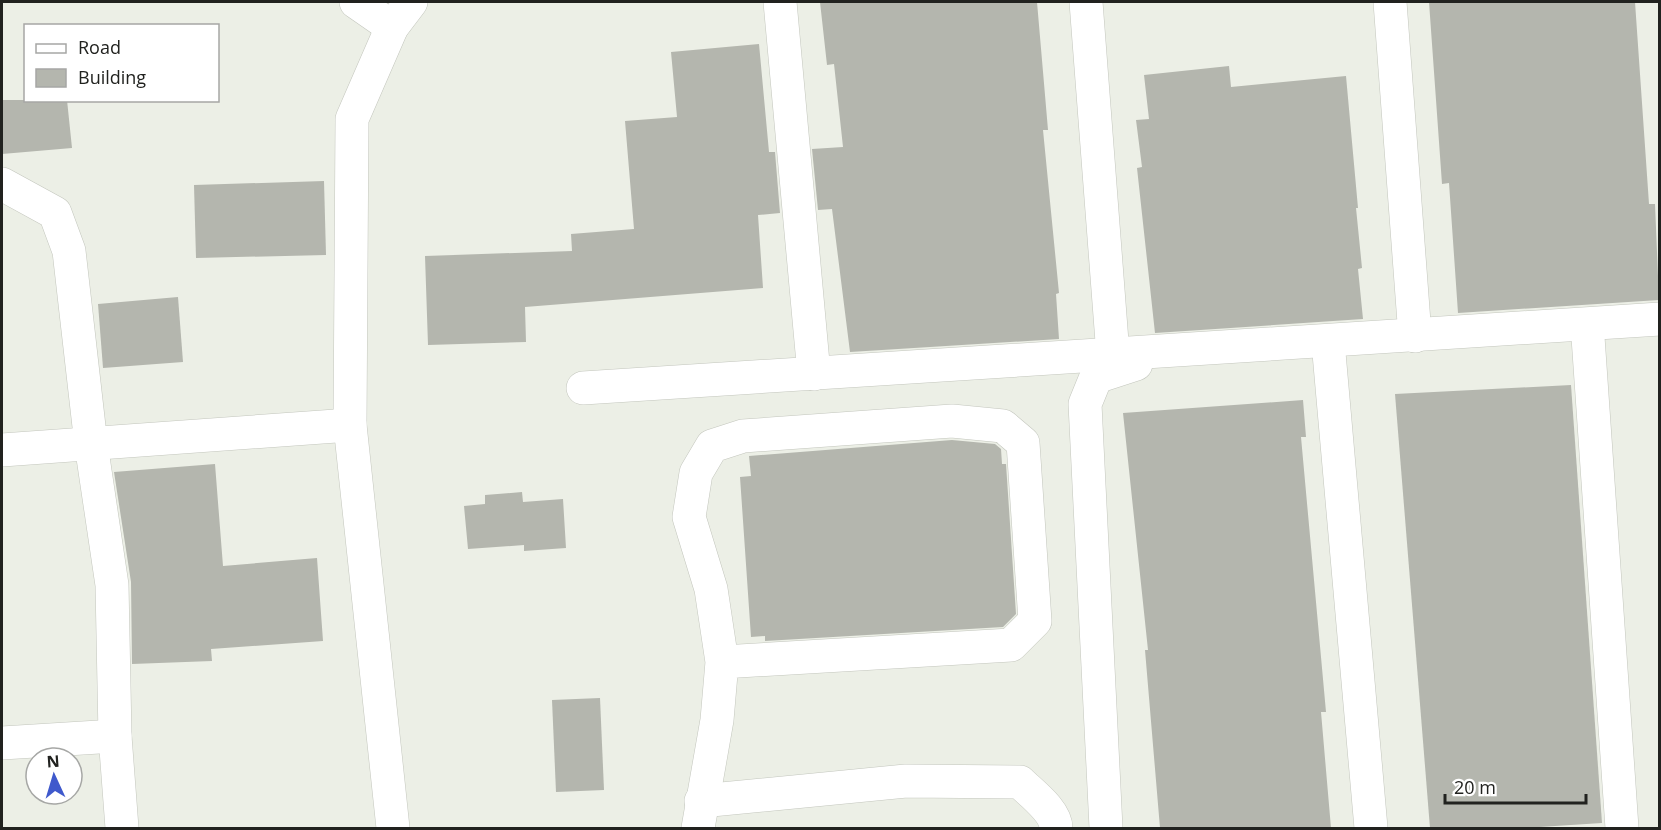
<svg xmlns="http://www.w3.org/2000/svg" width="1661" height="830" viewBox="0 0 1661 830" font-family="'Open Sans',sans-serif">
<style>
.building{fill:#b4b6ae}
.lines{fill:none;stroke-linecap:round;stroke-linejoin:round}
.minor-casing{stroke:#c3c6bd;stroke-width:34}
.minor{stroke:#fff;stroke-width:33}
</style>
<rect width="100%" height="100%" fill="#ecefe6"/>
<!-- building -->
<g class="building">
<path d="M820,2H1037L1048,130H1043L1059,293L1056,294L1059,339L850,352L832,209L818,210L812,149L843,147L834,64L827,65Z"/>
<path d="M1429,2H1635L1649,204H1655L1659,300L1458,313L1449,183L1442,184Z"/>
<path d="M759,44L769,152H775L780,213L758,215L763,288L525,307L526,342L428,345L425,256L572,251L571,234L634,229L625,121L677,117L671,52Z"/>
<path d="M1229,66L1231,87L1346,76L1358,208H1356L1362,268L1358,269L1363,319L1155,333L1137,168L1142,167L1136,120L1149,119L1144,75Z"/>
<path d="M2,100H67L72,148L2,154Z"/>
<path d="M324,181L326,255L196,258L194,185Z"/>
<path d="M178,297L183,362L103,368L98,304Z"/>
<path d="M1571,385L1602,823L1524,828H1430L1395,394Z"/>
<path d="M1303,400L1306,437H1301L1326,712H1321L1331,828H1160L1145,650H1148L1123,413Z"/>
<path d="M952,440L995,444L1001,449L1002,464H1006L1016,614L1003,627L765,641V636L751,637L740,477L751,476L749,456Z"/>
<path d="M215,464L223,566L317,558L323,641L211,649L212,661L132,664L131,582L114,472Z"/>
<path d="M522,492L523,502L563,499L566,548L524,551V545L468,549L464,506L485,504V495Z"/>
<path d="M600,698L604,790L556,792L552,700Z"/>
</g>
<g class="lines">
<!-- minor casing -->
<g class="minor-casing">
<g id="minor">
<path d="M356,2L392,27"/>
<path d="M780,2L814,374"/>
<path d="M1086,2L1113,355"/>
<path d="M1390,2L1415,336"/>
<path d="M2,184L55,213L69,251L91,444L112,585L115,736L122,828"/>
<path d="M1588,337L1622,828"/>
<path d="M1329,353L1371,828"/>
<path d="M583,388L1660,319"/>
<path d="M2,450L350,425"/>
<path d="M2,743L115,736"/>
<path d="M701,801L906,781L1020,782C1031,793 1056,811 1056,828"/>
<path d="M393,828L350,425L352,119L392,27L411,2"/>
<path d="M698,828L717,720L722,662L711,589L689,517L696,473L712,446L743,436L952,421L1003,426L1023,443L1035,621L1011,645L722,662"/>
<path d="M1106,828L1085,404L1096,377L1136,364"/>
</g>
</g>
<!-- minor -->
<use href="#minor" class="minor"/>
</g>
<!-- border -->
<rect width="1661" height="830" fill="none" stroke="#21221f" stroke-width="6"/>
<!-- legend -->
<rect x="24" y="24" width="195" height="78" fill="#ffffff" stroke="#a6a7a5" stroke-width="1.5"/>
<rect x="36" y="44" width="30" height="9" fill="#ffffff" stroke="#a6a7a5" stroke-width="1.5"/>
<text x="78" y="54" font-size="18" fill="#21221f">Road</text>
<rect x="36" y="69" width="30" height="18" fill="#b4b6ae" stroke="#a6a7a5" stroke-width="1.5"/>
<text x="78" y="84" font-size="18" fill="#21221f">Building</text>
<!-- north arrow -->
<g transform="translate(54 776) rotate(356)"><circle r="28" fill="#ffffff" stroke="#a6a7a5" stroke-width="1.5"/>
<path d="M0-4.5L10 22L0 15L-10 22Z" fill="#3f59cc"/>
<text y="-9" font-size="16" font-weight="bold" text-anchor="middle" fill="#21221f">N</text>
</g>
<!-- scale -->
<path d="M1445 794v9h141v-9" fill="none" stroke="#21221f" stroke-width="3"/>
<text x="1454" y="794" font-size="18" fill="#21221f" stroke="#ffffff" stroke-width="4.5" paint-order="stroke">20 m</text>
</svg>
